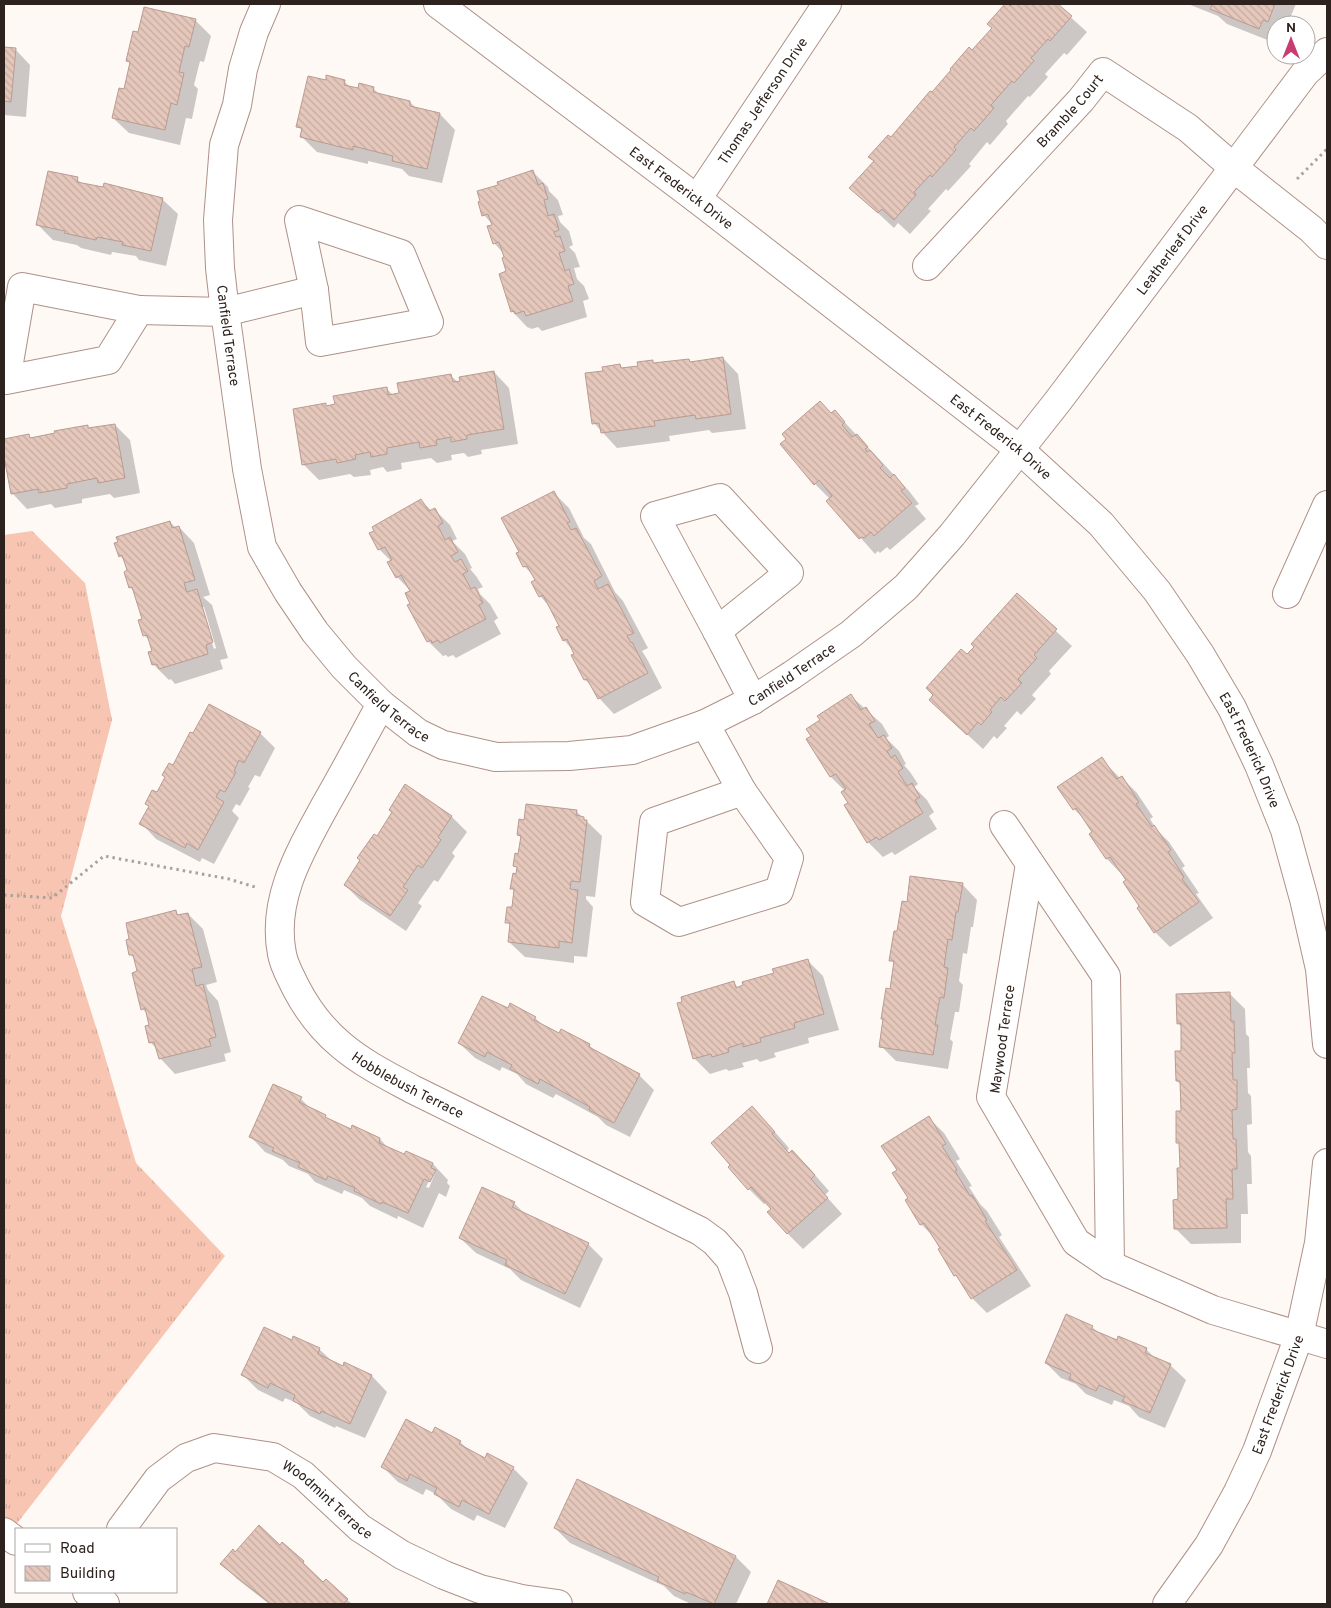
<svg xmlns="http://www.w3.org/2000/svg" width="1331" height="1608" viewBox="0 0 1331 1608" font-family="Overpass,sans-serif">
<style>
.grass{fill:url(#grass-tufts)}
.shadow{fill:#0003;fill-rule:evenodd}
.building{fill:url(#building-back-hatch);stroke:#b99c91}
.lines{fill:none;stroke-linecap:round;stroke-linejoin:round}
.minor-casing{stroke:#ae9187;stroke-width:30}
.path{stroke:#aaa29e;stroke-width:3;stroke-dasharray:2.5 4;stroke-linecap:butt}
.minor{stroke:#fff;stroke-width:28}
.labels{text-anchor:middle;stroke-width:4.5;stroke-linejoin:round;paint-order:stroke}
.street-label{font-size:14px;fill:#2d221d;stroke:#fff}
</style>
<defs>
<pattern id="grass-tufts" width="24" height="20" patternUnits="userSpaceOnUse" patternTransform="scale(1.25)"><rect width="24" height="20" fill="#f7c5b2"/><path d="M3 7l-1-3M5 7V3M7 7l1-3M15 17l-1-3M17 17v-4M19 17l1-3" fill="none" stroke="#d4a999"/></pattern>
<pattern id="building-back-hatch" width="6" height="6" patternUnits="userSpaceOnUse" patternTransform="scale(1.25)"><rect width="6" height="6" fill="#e5c7bb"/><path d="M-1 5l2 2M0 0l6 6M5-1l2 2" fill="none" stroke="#c5aba0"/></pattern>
</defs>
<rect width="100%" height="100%" fill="#fff9f6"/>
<!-- grass -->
<path class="grass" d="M32,531L85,583L112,720L61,916L101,1043L136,1163L225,1256L8,1535L4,1532V535Z"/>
<!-- shadow -->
<g class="shadow">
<path d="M1006,4L1010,8L1013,4H1056L1087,32L1067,55L1064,53L1045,74L1048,77L1030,97L1028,96L1006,121L1008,124L990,145L987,142L969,164L971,166L948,191L946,189L928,209L931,211L910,234L898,223L894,228L851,188L875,161L891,138L994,28L989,24Z"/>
<path d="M1188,4H1296L1287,25H1276V40L1275,43L1227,24L1218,16Z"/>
<path d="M195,20L211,36L204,62L200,61L194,85L198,89L192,119L186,118L180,145L129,133L113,118L124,90L131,63L127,60L139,33Z"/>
<path d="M4,48L15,49L30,65L26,117L4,115Z"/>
<path d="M327,81H344L351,88L359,89L373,88L380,95L410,102L416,108L440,114L455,130L442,183L409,176L402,169L368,161V164L317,152L301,136L303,131L297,126Z"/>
<path d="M533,172L548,187L549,191L558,200L563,215L558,216L560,222L569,231L573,245L569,247L575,253L580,267L574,268L577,279L584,286L589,299L583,301L587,317L542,331L538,327L532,329L527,327L512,311L506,258L504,254L494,243L492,224L484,215Z"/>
<path d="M77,179L82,184L162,199L178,214L166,266L139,260L136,256L112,252L111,255L81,248L77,245L53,240L37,224Z"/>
<path d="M723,358L738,374L746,429L712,433L709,430L669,436L670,441L617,448L594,423L604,372L620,365L623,369L639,367L652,362L655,364L689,360L692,363Z"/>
<path d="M494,372L509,388L518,444L481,450L482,454L468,457L464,453L451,455L452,460L437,463L431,458L401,463L402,469L387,472L383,467L370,470L371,475L354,477L350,474L319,480L303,464L325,405L327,407L386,388L393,395L451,376L458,382Z"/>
<path d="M835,412L909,491L919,504L915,506L926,519L890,550L887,547L880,553L878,551L875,554L828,501L830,499L815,484L832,414Z"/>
<path d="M115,425L130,440L140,493L114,498L110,494L82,499V503L55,508L51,504L27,509L12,493L4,450V440L29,436L32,439L87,426L90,429Z"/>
<path d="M554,493L569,508L584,538L591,544L615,592L623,601L648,648L642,651L647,659L662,688L614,714L599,698L594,688L585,680L576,654L564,640L561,626L550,607L540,596L533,582L536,581L534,576L524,566L521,552Z"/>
<path d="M421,501L432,511L435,510L450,525L457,539L452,541L465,554L472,568L470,569L476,576L483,587L478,589L480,594L490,604L498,618L494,621L501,634L456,658L453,655L448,657L446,655L443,656L428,641L412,604V592L397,577L392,562L379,549Z"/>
<path d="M170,522L176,528L179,527L194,543L210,595L203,597L212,605L228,658L220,660L223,669L175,684L171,679L169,680L154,665V652L151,642L144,635V620L135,593L130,587L128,571L126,562L120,556ZM201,607H204L216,648L214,649Z"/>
<path d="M1017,595L1072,646L1049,671L1051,674L1032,695L1036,699L1021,715L1017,711L1004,726L1007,728L997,739L994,736L983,749L946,715L967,656Z"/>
<path d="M851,696L882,724L889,736L886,738L899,751L906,764L904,765L910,772L918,784L914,787L927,800L934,812L929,816L937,829L895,855L892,852L883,857L868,842L845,791L831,777L813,736L821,720Z"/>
<path d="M260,733L275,748L260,777L255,775L248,787L250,788L240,806L236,804L232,811L239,818L214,864L202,858L200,862L156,839L141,823L150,807L146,803L157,794L173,767Z"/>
<path d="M1101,759L1120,778L1121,777L1137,793L1153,817L1150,819L1157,830L1169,842L1185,866L1182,868L1199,893L1196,894L1213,918L1170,947L1155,932L1128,881L1107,859L1091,835L1094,832L1088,823L1074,809Z"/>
<path d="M406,786L452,817L467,832L452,853L455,856L438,882L434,880L418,903L422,906L406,931L360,900L345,885L394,813Z"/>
<path d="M576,811L602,836L595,897L586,896V899L593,907L587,957L574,956V963L525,957L509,942L511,926L507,922L513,909L515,892L512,888L517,875L518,869L515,866L519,855L522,838L518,835L525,821Z"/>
<path d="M962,884L977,900L973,927H971L967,954L963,953L959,981L963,985L959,1012H955L950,1039L953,1042L948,1069L896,1061L881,1046L884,1021L882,1019L891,991L895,964L891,960L908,903Z"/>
<path d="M176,912L180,916L188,914L203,929L217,982L206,985L208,990L218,1001L231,1052L224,1054L226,1061L175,1074L160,1058L158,1050L151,1043L147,1027L151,1026L148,1014L142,1009L139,972L136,960L131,955Z"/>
<path d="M808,961L823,976L839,1030L808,1038L809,1043L774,1053L776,1057L760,1062L757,1059L742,1063L744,1067L729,1071L726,1069L710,1074L694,1058L734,983L739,988Z"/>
<path d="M1230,994L1245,1009L1246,1034L1249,1037L1250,1068H1247L1248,1093L1251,1096L1252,1124L1247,1125L1248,1152L1251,1156L1252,1184H1247L1248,1214H1241V1243L1191,1244L1176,1229L1179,1200L1181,1170V1146L1178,1143L1182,1112L1181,1085L1177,1081L1183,1052L1182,1027L1178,1024Z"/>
<path d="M508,1010L535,1018L544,1026L560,1034L589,1045L596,1052L639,1075L654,1090L630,1137L606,1125L598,1117L556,1094L553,1098L526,1084L517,1074L502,1067L500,1071L475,1058L459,1043Z"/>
<path d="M301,1099L312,1110L325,1116L330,1121L351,1130L380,1139L389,1149L405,1156L406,1153L433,1164L448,1180L447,1183L450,1186L446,1197L439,1193L423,1228L398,1216L397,1219L370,1206L362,1198L344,1190L342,1194L315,1182L308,1174L289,1166L283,1160L265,1152L250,1136ZM434,1171H436L429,1188L426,1187Z"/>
<path d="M929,1118L944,1133L960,1159L956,1161L972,1186L969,1187L980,1204L987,1211L1002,1235L999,1237L1031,1286L987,1313L972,1298L962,1282L955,1275L935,1238L921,1224L898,1171Z"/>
<path d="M767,1123L789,1148L787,1151L790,1154L808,1167L829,1191L825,1195L842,1214L803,1249L787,1233L773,1209L767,1202L764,1204L749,1189Z"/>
<path d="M514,1203L525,1214L588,1244L603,1259L580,1308L521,1280L510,1269L476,1253L460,1238Z"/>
<path d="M1092,1327L1099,1333L1118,1342L1146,1349L1155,1358L1170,1365L1186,1380L1165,1428L1139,1417L1129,1406L1114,1400L1112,1405L1086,1394L1076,1384L1061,1378L1046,1363Z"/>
<path d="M292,1341L319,1349L333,1362L344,1367L345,1364L372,1376L387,1392L365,1438L336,1426L335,1428L310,1416L297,1403L285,1398L283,1402L258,1390L243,1375Z"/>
<path d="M433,1435L460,1442L471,1452L485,1460L513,1468L528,1483L505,1528L477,1515L474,1521L451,1509L436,1494L426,1489L423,1495L398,1482L383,1467Z"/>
<path d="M577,1481L736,1557L751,1572L736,1604H691L674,1596L664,1586L570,1543L555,1528Z"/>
<path d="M280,1546L303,1562L323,1583L326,1581L352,1604H269L237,1579L222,1564L235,1553Z"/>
<path d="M779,1582L827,1604H768Z"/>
</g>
<!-- building -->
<g class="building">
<path d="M1005,4H1008L1010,6L1012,4H1058L1072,16L1050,41L1048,39L1031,58L1034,61L1014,83L1012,81L991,105L994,108L974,131L971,128L954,147L956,150L932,177L930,175L914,192L916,195L894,220L882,209L878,213L849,188L874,161L868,157L888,135L891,137L930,91L932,92L951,70L950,69L969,47L972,50L992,28L987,24Z"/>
<path d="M1209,4H1275L1268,22L1263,20L1259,29L1210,9L1212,5Z"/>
<path d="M144,7L196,19L189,47L185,46L179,72L184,73L177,105L171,103L165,130L112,118L119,88L124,89L130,62L126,61L133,31L138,32Z"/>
<path d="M4,47L16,48L11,102L4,101Z"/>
<path d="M326,75L345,80L344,85L358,88L359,83L374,87L373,92L410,101V106L440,113L427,169L392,161L393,156L353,146V150L300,137L302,128L296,127L308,76L326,80Z"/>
<path d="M533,170L538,185L543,183L548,199L544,200L548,216L554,214L559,230L554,232L556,237L560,236L565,251L559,253L565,271L569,269L574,284L568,286L573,301L526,316L524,311L515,314L514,311L511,312L499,274L506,271L502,258L504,257L499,242L493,244L487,226L492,225L488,214L482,216L478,202L480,201L477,191L498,185L497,182Z"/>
<path d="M48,171L78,177L77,182L103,187L104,183L163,198L151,251L122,245L123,242L97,237L96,240L64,233L65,231L36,225Z"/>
<path d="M723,357L731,414L696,419L695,415L654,421L655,426L601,433L599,423L592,424L585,373L603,371L602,367L620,364L621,368L638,366L637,362L653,360V363L689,359L690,362Z"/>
<path d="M494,371L504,429L467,435V439L451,442V437L436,440L437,445L420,448L419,442L387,448V454L371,457L370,452L355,455L356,459L337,463L336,459L302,465L293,409L326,403V406L335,404L333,396L387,387L388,395L399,393L397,383L451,374L453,382L460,381L459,377Z"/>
<path d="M820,401L831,413L835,410L845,422L842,425L852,437L857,434L868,447L865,449L867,452L870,450L883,465L880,468L890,478L894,474L905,488L901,491L912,503L874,536L871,532L864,538L862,537L859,539L826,501L832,496L819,480L814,485L780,444L786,439L782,434Z"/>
<path d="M115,424L125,478L98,483L97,478L67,484V488L39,493L38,489L11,494L4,457V439L29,434L30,438L55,433L54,431L88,425V428Z"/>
<path d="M554,491L570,522L567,523L571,530L576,528L602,576L594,581L598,589L608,584L634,633L627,636L631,643L632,642L648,673L598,699L587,679L584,680L571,655L574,654L567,639L563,641L556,627L559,626L543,595L539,597L531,582L535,580L527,566L523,567L516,553L519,552L501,518Z"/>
<path d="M421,499L429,511L435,508L443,523L438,526L445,540L450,537L458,552L451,556L455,562L461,559L468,571L463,574L471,589L475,587L483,603L479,605L486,619L440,643L438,640L432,643L431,640L427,642L407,605L410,604L405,593L410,591L401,575L396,578L387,562L392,560L385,547L378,550L369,533L374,531L372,527Z"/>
<path d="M170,521L172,528L179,526L195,580L184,583L187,592L197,589L213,642L206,645L208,654L159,669L157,664L152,665L148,652L152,651L147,635L143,636L138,620L142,619L132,587L129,588L124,572L127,570L122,555L119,557L114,543L118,542L116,537Z"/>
<path d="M1017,593L1057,629L1034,655L1037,658L1018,679L1022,683L1005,701L1001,697L990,710L992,712L981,725L978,722L967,735L929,700L933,695L926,688L961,649L967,654L974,647L971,644Z"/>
<path d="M851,694L861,710L866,707L875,721L869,724L878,738L884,735L892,748L887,751L891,758L895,755L903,768L898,772L907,786L912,783L920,797L915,800L923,813L879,840L877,837L867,843L844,805L848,803L841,792L846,789L836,774L830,777L806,739L811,736L806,729L820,720L817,716Z"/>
<path d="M209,704L261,732L244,763L239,760L234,771L236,772L225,792L220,790L216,797L224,802L198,850L187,843L185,848L139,824L149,806L145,804L152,790L157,792L165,777L162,775L169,763L173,765L190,732L193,733Z"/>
<path d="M1102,757L1117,779L1122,776L1139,802L1136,804L1152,827L1154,825L1171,850L1168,852L1184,877L1182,879L1199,902L1154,933L1137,908L1139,906L1123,882L1126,880L1110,857L1106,859L1089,834L1092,832L1076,808L1073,810L1057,787Z"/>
<path d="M405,784L452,816L438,837L441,840L422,868L418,865L403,887L408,890L390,916L344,885L360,860L357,858L374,834L377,836L392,812L389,810Z"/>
<path d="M526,804L577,810L576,815L584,817V820H587L580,882L571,881L570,889L578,890L572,943L559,941V948L508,942L510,923H505L507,907H512L514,889H510L513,873L516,874L517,867L513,866L515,853L518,854L521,836L517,835L519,819L524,820Z"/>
<path d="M910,876L963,883L958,912H956L952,940L948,939L944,967L948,968L944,998L940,997L935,1025H938L933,1055L879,1047L883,1019H881L886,988L890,989L894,961H889L894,931H897L902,901L907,902Z"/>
<path d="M176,910L177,915L188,913L202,967L192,969L196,986L203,984L216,1037L209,1039L211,1046L159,1059L154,1042L149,1043L145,1026L149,1025L145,1008L141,1010L132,973L137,971L133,955H129L126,940L129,939L126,923Z"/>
<path d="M808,959L824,1014L794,1023L795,1028L760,1038L761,1042L743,1047V1043L728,1048L729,1052L712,1057L711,1054L693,1059L677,1003L682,1002L681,997L734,981L736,988L743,985L742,982L774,973L772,969Z"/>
<path d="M1230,992L1231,1021H1234L1235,1053H1232L1233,1080H1237V1109L1232,1110L1233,1139H1236L1237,1169H1232L1233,1199H1226L1227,1228L1174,1229L1173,1200L1178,1199L1177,1168H1180L1179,1143H1176V1111H1181L1180,1081H1176L1175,1051H1181V1023L1177,1024L1176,994Z"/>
<path d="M482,996L508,1008L510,1003L536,1017L534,1020L559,1033L561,1029L590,1044L589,1047L640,1074L614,1123L589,1110L590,1107L540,1079L538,1084L510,1069L512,1065L487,1052L485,1057L458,1043Z"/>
<path d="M273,1084L302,1097L299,1102L326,1115L325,1117L351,1129L352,1125L380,1138L379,1143L404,1154L406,1151L433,1163L431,1168L436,1170L430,1182L424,1179L408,1213L382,1202L381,1204L354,1191L355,1188L328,1176L326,1180L298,1167L300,1163L272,1151L274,1148L249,1137Z"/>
<path d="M752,1106L775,1132L772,1134L789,1153L792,1150L815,1175L811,1179L828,1198L787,1234L767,1212L771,1209L751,1187L748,1190L728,1167L730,1165L711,1143Z"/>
<path d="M929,1116L946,1144L942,1146L957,1170L955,1171L970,1196L972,1195L987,1220L985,1221L1017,1270L971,1299L956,1275L954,1276L938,1249L940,1248L924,1223L920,1225L905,1200L908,1198L892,1173L897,1170L881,1146Z"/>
<path d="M482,1187L515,1202L512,1207L589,1243L565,1294L505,1265L507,1260L459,1238Z"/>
<path d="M1066,1314L1093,1326L1091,1329L1117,1340L1118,1336L1147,1348L1145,1353L1171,1364L1150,1413L1122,1401L1125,1397L1099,1385L1096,1391L1069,1379L1071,1374L1045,1363Z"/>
<path d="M264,1327L292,1340L293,1336L320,1348L318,1354L343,1366L344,1362L372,1375L350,1424L321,1411L320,1414L293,1401L295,1395L270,1383L268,1388L241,1375Z"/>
<path d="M406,1419L432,1433L435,1427L461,1441L459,1444L485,1458L487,1453L514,1467L489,1514L462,1500L459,1507L434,1494L437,1488L410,1474L407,1481L381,1467Z"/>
<path d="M577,1479L736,1556L714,1604L686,1592L685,1594L657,1581L659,1577L554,1528Z"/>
<path d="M259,1525L280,1545L282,1542L304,1561L303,1563L323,1582L326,1579L348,1599L343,1604H271L220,1564L233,1549L235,1552Z"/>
<path d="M778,1580L830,1604H767Z"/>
</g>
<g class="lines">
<!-- minor casing -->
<g class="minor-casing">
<g id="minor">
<path id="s1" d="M266,4L254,32L243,69L237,105L224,145L218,220L220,268L225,312L247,469L262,547L288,592L315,632L344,667L381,704L418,733L443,745L496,757L569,756L632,750L705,724L753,700L792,675L851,634L906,587L952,535L1058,401L1305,73L1327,52"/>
<path id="s2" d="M438,4L697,199L1019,449L1101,524L1157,591L1200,654L1232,708L1259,765L1285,830L1304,899L1320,969L1327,1044"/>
<path id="s3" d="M697,199L827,4"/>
<path d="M299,220L401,254L429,322L320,342L314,290Z"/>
<path id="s4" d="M927,266L1081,100L1103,72L1188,128L1234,168L1311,229L1327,245"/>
<path d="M22,287L139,310L108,360L6,380Z"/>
<path d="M139,310L225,312L314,290"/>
<path d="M720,498L789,573L717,631L655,516Z"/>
<path d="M1287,594L1327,505"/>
<path d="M717,631L753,700"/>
<path id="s5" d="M381,704C363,737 345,771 326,804C301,850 271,899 282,954C284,966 291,977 296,988C307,1009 323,1030 341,1045C362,1063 388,1076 412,1089L700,1231L715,1242L730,1259L743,1293L758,1349"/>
<path d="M705,724L742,791"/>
<path d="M742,791L789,858L779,891L679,922L645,902L654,822Z"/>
<path d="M1004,825L1106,976L1110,1265"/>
<path d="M1030,864L991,1097L1076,1242L1110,1265L1213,1310L1327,1344"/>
<path id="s6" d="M121,1529L158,1479L186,1458L214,1448L273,1457L303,1475L360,1528L402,1555L444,1575L480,1589L522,1599L558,1604"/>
<path d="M4,1532L16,1541"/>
<path d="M87,1592L105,1604"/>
<path id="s7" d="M1167,1604L1209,1545L1238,1492L1257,1451L1299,1336L1319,1243L1327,1163"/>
</g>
</g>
<!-- path -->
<g class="path">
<path d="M1297,179L1327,149"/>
<path d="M4,895L52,898L104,856L229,879L255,887"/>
</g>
<!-- minor -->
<use href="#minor" class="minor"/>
</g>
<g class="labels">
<!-- street labels -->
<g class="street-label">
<text dy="5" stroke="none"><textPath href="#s3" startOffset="118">Thomas Jefferson Drive</textPath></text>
<text dy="5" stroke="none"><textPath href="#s4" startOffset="211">Bramble Court</textPath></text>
<text dy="5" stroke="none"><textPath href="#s2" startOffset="305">East Frederick Drive</textPath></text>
<text dy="5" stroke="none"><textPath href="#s1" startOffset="1768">Leatherleaf Drive</textPath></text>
<text dy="5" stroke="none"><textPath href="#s1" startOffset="339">Canfield Terrace</textPath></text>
<text dy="5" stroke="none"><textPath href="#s2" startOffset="710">East Frederick Drive</textPath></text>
<text dy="5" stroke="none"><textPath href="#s1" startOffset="1194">Canfield Terrace</textPath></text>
<text dy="5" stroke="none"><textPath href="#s1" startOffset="759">Canfield Terrace</textPath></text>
<text dy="5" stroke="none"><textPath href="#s2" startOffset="1115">East Frederick Drive</textPath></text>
<text transform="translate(1002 1039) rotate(-82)" y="5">Maywood Terrace</text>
<text dy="5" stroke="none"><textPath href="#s5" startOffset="462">Hobblebush Terrace</textPath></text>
<text dy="5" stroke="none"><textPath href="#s7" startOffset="238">East Frederick Drive</textPath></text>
<text dy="5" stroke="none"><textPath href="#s6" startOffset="256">Woodmint Terrace</textPath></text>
</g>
</g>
<!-- border -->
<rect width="1331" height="1608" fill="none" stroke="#2d221d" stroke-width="10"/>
<!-- legend -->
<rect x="15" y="1528" width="162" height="65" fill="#ffffff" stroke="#aba7a5"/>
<rect x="25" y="1544" width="25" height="8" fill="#ffffff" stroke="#aba7a5"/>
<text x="60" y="1553" font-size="15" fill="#2d221d">Road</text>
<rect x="25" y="1566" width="25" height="15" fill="url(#building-back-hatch)" stroke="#aba7a5"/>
<text x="60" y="1578" font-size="15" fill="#2d221d">Building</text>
<!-- north arrow -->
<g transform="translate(1291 40)"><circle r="24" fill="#ffffff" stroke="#aba7a5"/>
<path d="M0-4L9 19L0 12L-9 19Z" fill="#c83d71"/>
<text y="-8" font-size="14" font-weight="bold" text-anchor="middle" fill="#2d221d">N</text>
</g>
</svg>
